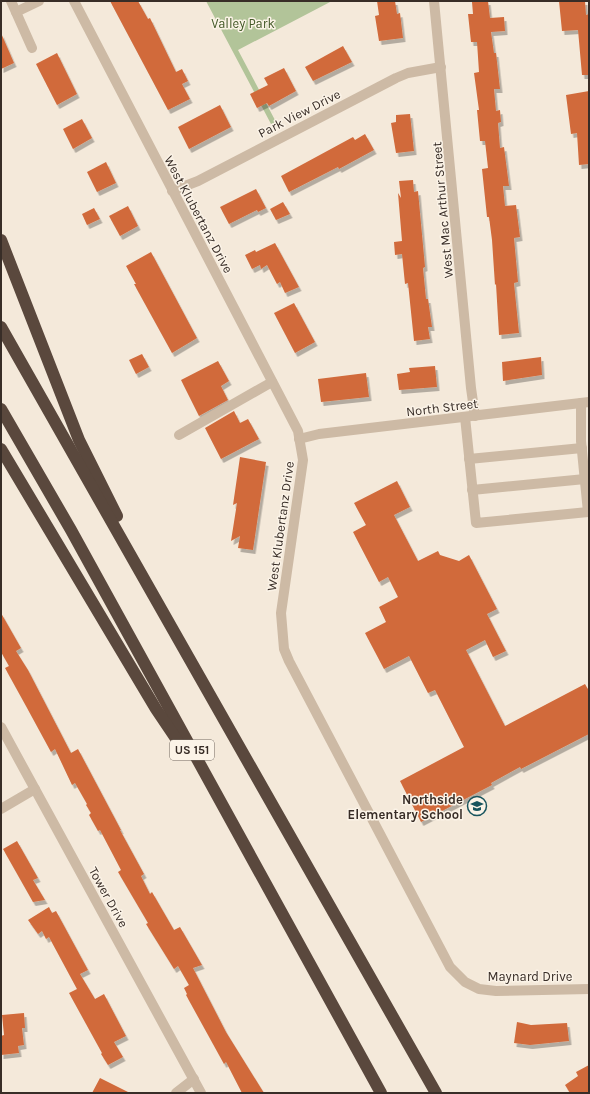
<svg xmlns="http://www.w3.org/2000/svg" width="590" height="1094" viewBox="0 0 590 1094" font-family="Karla,sans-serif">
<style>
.green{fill:#b2c499}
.building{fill:#d16a3b;filter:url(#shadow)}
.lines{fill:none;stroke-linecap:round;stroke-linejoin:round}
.minor{stroke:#cdbaa5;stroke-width:10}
.highway{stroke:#5a483d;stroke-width:12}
.labels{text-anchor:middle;stroke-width:3;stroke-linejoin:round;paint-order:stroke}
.shield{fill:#fbf3e7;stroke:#726861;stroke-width:1}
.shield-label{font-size:12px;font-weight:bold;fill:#382d27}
.park-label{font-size:13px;fill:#435928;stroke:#fbf3e7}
.street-label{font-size:13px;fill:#382d27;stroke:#fbf3e7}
.poi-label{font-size:13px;font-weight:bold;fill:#382d27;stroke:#fbf3e7;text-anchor:end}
</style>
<defs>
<filter id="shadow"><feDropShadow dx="2.5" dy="4" stdDeviation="0" flood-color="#0004"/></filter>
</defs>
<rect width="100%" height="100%" fill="#f4e9da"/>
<!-- green -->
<path class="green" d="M206,1H332L238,50L276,122L271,124Z"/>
<!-- building -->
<g class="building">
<path d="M110,1H138L148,19L150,18L176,72L182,69L188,81L182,84L190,99L168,110Z"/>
<path d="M377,1H395L397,14L400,13L403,38L379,41L375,16L379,15Z"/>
<path d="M488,1L490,18L504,17L505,31L491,32L494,53H496L500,89H494L496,111L500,110L501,122L498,123L500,148L504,147L509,186H503L505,206L516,205L520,237L514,238L518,282L514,283L519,333L499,335L496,284L495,285L492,240L489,217H487L482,169L488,168L485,141H480L477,110H479L474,73L479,72L477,42H471L468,14H473L472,2Z"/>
<path d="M559,1H585L586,15L589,14V75H582L578,30L562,31Z"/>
<path d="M1,33L14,63L1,69Z"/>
<path d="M343,46L352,62L313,81L305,67Z"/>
<path d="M57,53L77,94L57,105L36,64Z"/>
<path d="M284,68L296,91L269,106L267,103L257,108L250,94L268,85L264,78Z"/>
<path d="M589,91V164L579,165L577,133L571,134L566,95Z"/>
<path d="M220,105L231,127L189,149L178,127Z"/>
<path d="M410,114L414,151L396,153L391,123L396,122V115Z"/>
<path d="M82,119L92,138L73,149L63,129Z"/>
<path d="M365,134L374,150L339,169L338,167L289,192L281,176L353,137L355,140Z"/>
<path d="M106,162L116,183L97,192L87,172Z"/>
<path d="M413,180L414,192L418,191L425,267L423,268L426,299H428L432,327H428L430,339L414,341L408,283L405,284L402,254L395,255L394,242L402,241L398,193L401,198L399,181Z"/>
<path d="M256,189L266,208L258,212L257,210L229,224L220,207Z"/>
<path d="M283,202L290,214L276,220L270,209Z"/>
<path d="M128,206L138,226L120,236L109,216Z"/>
<path d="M94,208L100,219L87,225L82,214Z"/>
<path d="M275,243L299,287L285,293L280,282L277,284L267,265L261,269L260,265L252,269L245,255L255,250L256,252Z"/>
<path d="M151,252L197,338L172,353L134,284H136L126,266Z"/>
<path d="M294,303L315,342L295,353L274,313Z"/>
<path d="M142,354L149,367L136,374L129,360Z"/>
<path d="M541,357L542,375L503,381L502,362Z"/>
<path d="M218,361L229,381L221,386L228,400L199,416L181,380Z"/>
<path d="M435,366L437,387L399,390L397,374L410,372L409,368Z"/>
<path d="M366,373L369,397L321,402L318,379Z"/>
<path d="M234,411L240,423L248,419L259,439L221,459L205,428Z"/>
<path d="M240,457L266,462L253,550L238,548L240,536L231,541L237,503L233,505Z"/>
<path d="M397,481L410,507L394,515L418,561L438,551L440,555L459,561L469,555L497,609L487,614L506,651L493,657L485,640L466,650L505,726L585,684L589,691V734L521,769L520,767L491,783L492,785L421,822L400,781L464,747L435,690L428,693L409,656L384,669L365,633L386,622L379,607L398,597L388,577L379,582L353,532L366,525L354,503Z"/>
<path d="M1,613L21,648L16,651L28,670L71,753L78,749L121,830H120L144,874L141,876L150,894L152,892L174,930L180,927L202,965L193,968L226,1032L264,1093H242L226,1062L224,1064L186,995L187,994L184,988L189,985L178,966L174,969L146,924L148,923L118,872L121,870L100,830L98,831L89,815L91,813L86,805L87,804L75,783L72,785L55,749L51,752L26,706L5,668L9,666L1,652Z"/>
<path d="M17,841L38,878L33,880L45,900L33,902L3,849Z"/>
<path d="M49,907L52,913L56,911L88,970L80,974L95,999L104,994L126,1036L114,1042L123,1057L108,1065L101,1054L102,1053L69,993L77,989L49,937L46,939L42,931L38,934L28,920Z"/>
<path d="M24,1013L25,1028H22L24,1045L18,1046L19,1053L1,1055V1036L4,1035L2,1015Z"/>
<path d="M517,1022L531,1025L567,1023L569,1041L530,1045L514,1043Z"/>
<path d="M589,1065V1093H570L565,1085L578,1076L576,1072Z"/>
<path d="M100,1078L130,1093H92Z"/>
</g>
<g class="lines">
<!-- minor -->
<g class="minor">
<path d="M11,1L32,48"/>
<path d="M74,1L298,431L303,460L281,613L284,649L289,661L450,967L465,982L479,989L496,991L589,989"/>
<path d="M434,1L471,388L475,416"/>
<path d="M16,12L39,1"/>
<path d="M172,191L198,181L396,78L408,73L441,67"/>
<path d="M465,417L476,523L588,512L581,441V403"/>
<path d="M179,435L272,382"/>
<path d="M299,439L319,434L589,402"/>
<path d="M469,459L582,448"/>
<path d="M472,490L585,479"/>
<path d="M1,727L201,1093"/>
<path d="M1,809L35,789"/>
<path d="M176,1093L194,1079"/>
</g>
<!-- highway -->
<g class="highway">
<path d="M1,240L79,440L117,516"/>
<path d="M1,327L436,1093"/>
<path d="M1,409L71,530L381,1093"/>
<path d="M1,449L156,709L185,752"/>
</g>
</g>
<!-- icons -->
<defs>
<g id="school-ring" transform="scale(1)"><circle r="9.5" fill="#fbf3e7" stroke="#18545d" stroke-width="1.5"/><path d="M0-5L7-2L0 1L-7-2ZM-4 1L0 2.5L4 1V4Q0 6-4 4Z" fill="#18545d"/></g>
</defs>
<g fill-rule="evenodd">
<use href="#school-ring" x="477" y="806"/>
</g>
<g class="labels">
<!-- shield labels -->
<rect class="shield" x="170" y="740" width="44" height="20" rx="3"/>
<g class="shield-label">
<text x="192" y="754">US 151</text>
</g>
<!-- park labels -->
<g class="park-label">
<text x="243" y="28">Valley Park</text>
</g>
<!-- street labels -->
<g class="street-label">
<text transform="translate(299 113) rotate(-27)" y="5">Park View Drive</text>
<text transform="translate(442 210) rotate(-95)" y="5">West Mac Arthur Street</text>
<text transform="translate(199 214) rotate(62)" y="5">West Klubertanz Drive</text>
<text transform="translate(442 407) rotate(-7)" y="5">North Street</text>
<text transform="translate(280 526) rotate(-82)" y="5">West Klubertanz Drive</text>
<text transform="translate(109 897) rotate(61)" y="5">Tower Drive</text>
<text x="530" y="981">Maynard Drive</text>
</g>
<!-- poi labels -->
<g class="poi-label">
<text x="463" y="804">Northside<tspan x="463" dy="15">Elementary School</tspan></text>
</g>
</g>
<!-- border -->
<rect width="590" height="1094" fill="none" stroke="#382d27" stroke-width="4"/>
</svg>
